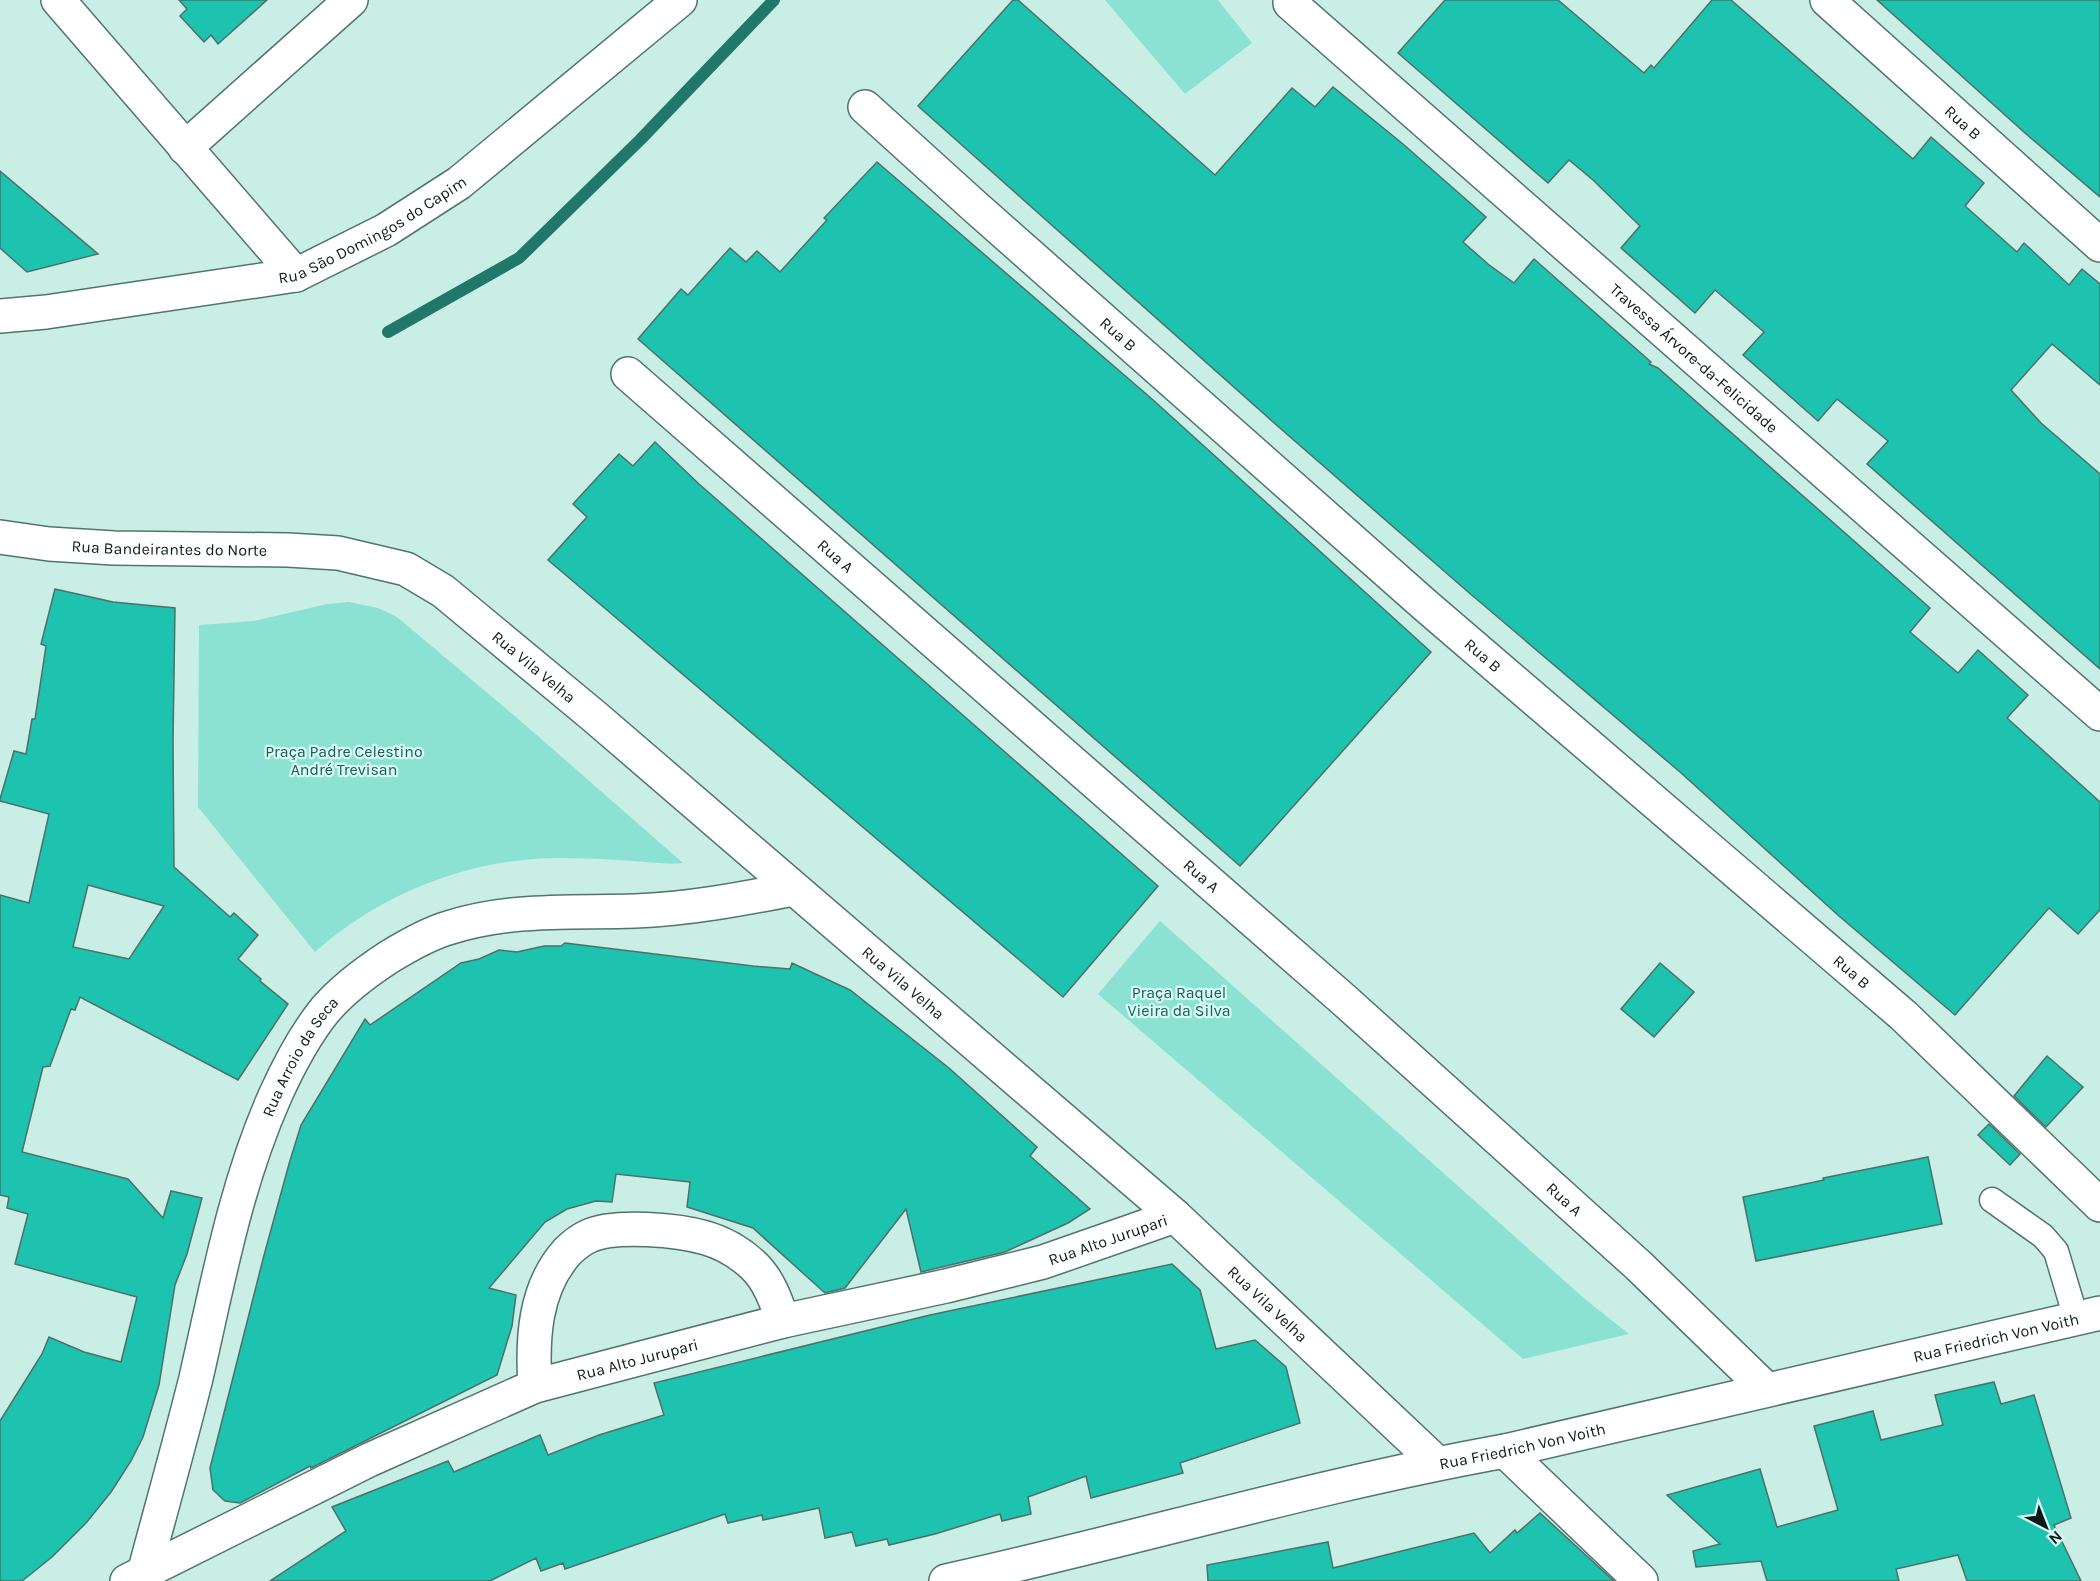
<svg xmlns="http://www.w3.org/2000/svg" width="2100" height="1581" viewBox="0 0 2100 1581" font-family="Karla,sans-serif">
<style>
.green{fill:#8be2d3}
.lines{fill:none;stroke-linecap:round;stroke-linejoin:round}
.stream{stroke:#22776b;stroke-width:12}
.building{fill:#1dc3af;stroke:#4e7069;stroke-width:1.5;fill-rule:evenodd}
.lane-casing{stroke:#52746d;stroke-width:27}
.street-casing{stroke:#52746d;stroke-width:36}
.lane{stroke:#fff;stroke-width:24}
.street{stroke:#fff;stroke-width:33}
.labels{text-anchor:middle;stroke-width:4.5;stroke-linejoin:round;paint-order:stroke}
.street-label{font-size:16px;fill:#0d1b18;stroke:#d6fbf4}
.park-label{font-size:16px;fill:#1f5b52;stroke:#d6fbf4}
</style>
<rect width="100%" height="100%" fill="#c9eee6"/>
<!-- green -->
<g class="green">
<path d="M1105,0H1218L1252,43L1185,94Z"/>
<path d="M349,602L378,608L397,617L523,723L683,863C666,865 650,862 633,861C608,859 583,858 559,858C471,858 381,893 315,952L198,807L199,625L254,621L327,604Z"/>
<path d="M1160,921L1586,1300L1629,1334L1523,1359L1098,994Z"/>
</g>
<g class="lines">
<!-- stream -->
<path class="stream" d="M388,332L519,258L640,140L774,0"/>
</g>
<!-- building -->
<g class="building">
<path d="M179,0H267L218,44L211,35L204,42L180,16L187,9Z"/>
<path d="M1013,0H1018L1215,175L1292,88L1315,107L1333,87L1403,144L1486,217L1463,242L1488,264L1514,283L1534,259L1651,362L1649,364L1658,368L1930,608L1910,632L1958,673L1978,650L2028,695L2007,718L2100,802V910L2078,934L2049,908L1955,1015L1839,916L1680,772L1467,591L1273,422L918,106Z"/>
<path d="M1445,0H1558L1644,73L1651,65L1654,68L1712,0H1731L1913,159L1931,137L1984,183L1965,206L2017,252L2024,243L2069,285L2082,269L2100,284V385L2052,344L2011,390L2041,423L2100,474V669L1867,464L1888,441L1837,399L1818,421L1743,355L1764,332L1715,290L1695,313L1621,248L1640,226L1593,180L1569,160L1548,183L1398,53Z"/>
<path d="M1877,0H2100V197L2025,133Z"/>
<path d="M877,162L1152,399L1431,652L1240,866L638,339L681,289L688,295L730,248L746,262L757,251L780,272L827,220L824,218Z"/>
<path d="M0,171L98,254L27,272L0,248Z"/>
<path d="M655,442L699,484L1158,886L1063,997L548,560L587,517L573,504L619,454L633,466Z"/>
<path d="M55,589L113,602L175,608L173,742L174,867L230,917L234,913L258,935L238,959L261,979L260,981L288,1004L238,1080L80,997L75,1010L71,1009L50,1066L43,1067L22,1152L128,1179L163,1218L171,1191L202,1198L187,1254L175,1285L159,1385L143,1437L131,1461L111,1492L86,1523L52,1557L22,1581H0V1421L42,1354L49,1337L84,1352L121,1362L137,1297L15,1264L28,1214L7,1208L9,1197L0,1195V895L29,903L49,814L0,801V799L14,751L26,754L32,719H35L46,646L41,644ZM88,885L164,906L129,959L73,947Z"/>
<path d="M565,943L753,966L790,969L792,963L850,990L949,1068L1037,1147L1030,1156L1090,1209L1068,1223L1005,1252L921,1272L906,1209L845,1288L825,1293L753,1228L687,1207L690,1182L616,1174L612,1202L596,1201L567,1209L545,1222L489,1288L516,1295L512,1326L497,1375L311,1468L310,1466L240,1503L225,1501L213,1490L210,1468L263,1259L289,1164L301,1125L365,1019L370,1025L461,963L479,959L499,950L517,952L544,946H561Z"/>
<path d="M1660,963L1694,992L1654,1037L1621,1009Z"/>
<path d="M2047,1056L2083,1087L2046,1127L2014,1096Z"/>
<path d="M1989,1124L2020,1154L2010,1165L1978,1135Z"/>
<path d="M1928,1157L1942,1224L1756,1261L1743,1197L1824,1180L1823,1178Z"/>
<path d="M1172,1264L1200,1290L1216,1349L1255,1340L1286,1367L1300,1423L1180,1463L1183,1473L1091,1498L1086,1476L1028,1497L1031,1514L1002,1521L1000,1514L935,1534L889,1545L887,1539L856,1546L852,1532L825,1538L819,1508L763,1520L762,1515L728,1523L725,1514L565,1569L563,1563L541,1571L536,1558L490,1581H270L346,1531L332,1507L448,1461L454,1472L540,1435L548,1455L599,1435L664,1415L654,1383L930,1315Z"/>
<path d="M1994,1382L2001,1404L2034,1395L2071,1518L2054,1525L2081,1581H1967L1958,1555L1896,1569L1899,1581H1767L1761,1561L1696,1567L1693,1551L1720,1544L1667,1495L1760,1469L1777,1527L1838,1510L1814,1426L1873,1411L1881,1440L1943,1425L1935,1395Z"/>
<path d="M1540,1513L1614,1581H1208L1207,1565L1328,1542L1333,1568L1474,1533L1490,1553L1515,1530L1517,1533Z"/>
</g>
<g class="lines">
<!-- lane casing -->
<g class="lane-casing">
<path id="lane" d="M1992,1200L2043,1236L2056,1251L2076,1318"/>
</g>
<!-- street casing -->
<g class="street-casing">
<g id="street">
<path d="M58,0L296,275"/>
<path id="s1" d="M1827,0L2100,245"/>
<path id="s2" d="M1290,3L2100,714"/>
<path id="s3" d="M865,107L972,204L1425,605L1904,1016L2100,1205"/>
<path d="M185,148L351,0"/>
<path id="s4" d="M0,316L46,312L296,275L386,230L459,183L680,0"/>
<path id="s5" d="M628,374L1344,1000L1638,1265L1766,1389"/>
<path id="s6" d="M0,537L49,544L114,548L288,550L338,553L406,569L443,591L595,717L1175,1216L1437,1463"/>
<path d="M535,1386C532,1340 534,1289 567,1252C572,1247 582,1239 589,1236C615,1224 679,1230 706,1238C723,1243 740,1253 753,1265C769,1280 776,1301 783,1321"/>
<path d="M1505,1451L1641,1581"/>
<path id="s7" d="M127,1581L369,1460L535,1386L783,1321L946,1286L1043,1262L1175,1216"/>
<path id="s8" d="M142,1581C160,1513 179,1446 196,1378C218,1282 235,1186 275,1096C289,1065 304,1036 325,1010C343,989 366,972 389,957C407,946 428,934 448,928C510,908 571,913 635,911C689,909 741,899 793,889"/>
<path id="s9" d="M946,1581C1133,1540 1316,1485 1505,1451L2100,1313"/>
</g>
</g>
<!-- lane -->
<use href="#lane" class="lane"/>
<!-- street -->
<use href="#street" class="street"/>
</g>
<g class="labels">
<!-- street labels -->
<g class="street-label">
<text dy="6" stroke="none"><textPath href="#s1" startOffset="183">Rua B</textPath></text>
<text dy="6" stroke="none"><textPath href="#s4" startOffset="387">Rua São Domingos do Capim</textPath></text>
<text dy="6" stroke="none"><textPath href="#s3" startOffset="340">Rua B</textPath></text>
<text dy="6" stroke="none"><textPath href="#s2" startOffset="538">Travessa Árvore-da-Felicidade</textPath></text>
<text dy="6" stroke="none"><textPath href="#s6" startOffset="170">Rua Bandeirantes do Norte</textPath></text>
<text dy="6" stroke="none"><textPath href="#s5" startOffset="276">Rua A</textPath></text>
<text dy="6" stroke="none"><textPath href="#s3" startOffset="826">Rua B</textPath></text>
<text dy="6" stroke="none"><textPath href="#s6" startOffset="570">Rua Vila Velha</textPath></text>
<text dy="6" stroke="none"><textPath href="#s5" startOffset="762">Rua A</textPath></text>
<text dy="6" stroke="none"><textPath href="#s3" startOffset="1312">Rua B</textPath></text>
<text dy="6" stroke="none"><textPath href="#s6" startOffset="1056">Rua Vila Velha</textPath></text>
<text dy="6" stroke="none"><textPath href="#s8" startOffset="550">Rua Arroio da Seca</textPath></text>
<text dy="6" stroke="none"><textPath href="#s5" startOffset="1248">Rua A</textPath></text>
<text dy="6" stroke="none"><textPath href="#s7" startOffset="1044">Rua Alto Jurupari</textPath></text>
<text dy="6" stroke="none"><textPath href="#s6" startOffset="1542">Rua Vila Velha</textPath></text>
<text dy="6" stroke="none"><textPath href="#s9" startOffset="1078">Rua Friedrich Von Voith</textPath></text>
<text dy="6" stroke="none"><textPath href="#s7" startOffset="558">Rua Alto Jurupari</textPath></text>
<text dy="6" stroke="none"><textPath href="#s9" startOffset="592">Rua Friedrich Von Voith</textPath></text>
</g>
<!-- park labels -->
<g class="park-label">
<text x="344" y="757">Praça Padre Celestino<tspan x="344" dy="18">André Trevisan</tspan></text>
<text x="1179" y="998">Praça Raquel<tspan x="1179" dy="18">Vieira da Silva</tspan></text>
</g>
</g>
<!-- north arrow -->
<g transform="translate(2046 1527) rotate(138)" stroke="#d6fbf4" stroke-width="4.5" paint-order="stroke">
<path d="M0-4.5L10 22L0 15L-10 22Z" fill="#0d1b18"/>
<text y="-9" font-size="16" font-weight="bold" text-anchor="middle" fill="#0d1b18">N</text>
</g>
</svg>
